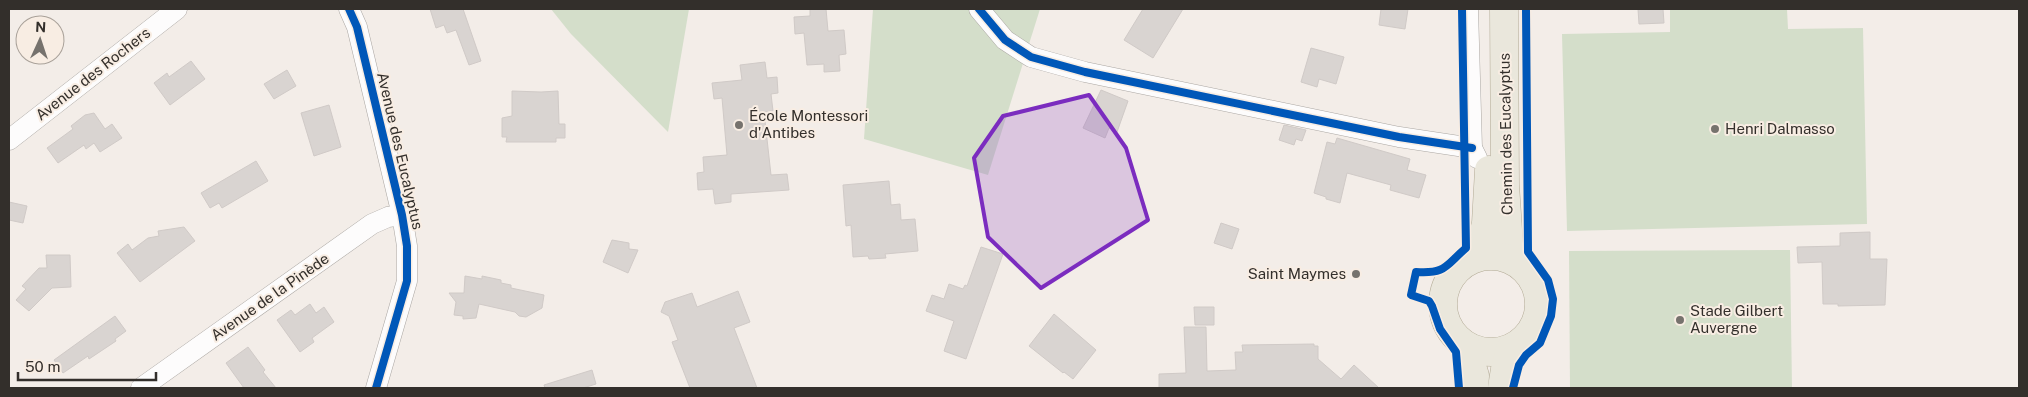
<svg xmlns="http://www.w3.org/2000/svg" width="2028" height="397" viewBox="0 0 2028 397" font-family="'Public Sans',sans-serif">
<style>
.green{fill:#d4deca}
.building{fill:#d9d4d1;stroke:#d0cac7}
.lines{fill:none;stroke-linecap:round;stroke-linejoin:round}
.street-casing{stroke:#aba7a3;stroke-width:21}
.primary-casing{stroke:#b2aa95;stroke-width:29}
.street{stroke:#fdfcfc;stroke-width:20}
.primary{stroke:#eae7dc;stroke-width:28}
.cycleway-casing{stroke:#f8ede3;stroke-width:11}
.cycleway{stroke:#0057b8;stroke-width:8}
.marked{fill:#7b2cbf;fill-opacity:0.2;stroke:#7b2cbf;stroke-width:4;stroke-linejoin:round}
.poi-dot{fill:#76726d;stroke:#f8ede3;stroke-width:2}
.labels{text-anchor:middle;stroke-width:4;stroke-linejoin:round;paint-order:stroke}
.street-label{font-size:15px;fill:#332f2b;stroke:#f8ede3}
.poi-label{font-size:15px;fill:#332f2b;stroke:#f8ede3;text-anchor:start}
</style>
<rect width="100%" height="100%" fill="#f3ede8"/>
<!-- green -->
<g class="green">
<path d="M551,9H689L668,132L571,34Z"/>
<path d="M873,9H1040L988,175L864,139Z"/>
<path d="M1670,9H1787L1788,29L1863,28L1867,224L1567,231L1562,34L1670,32Z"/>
<path d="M1790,250L1792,388H1570L1569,251Z"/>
</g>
<!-- building -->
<g class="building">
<path d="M430,9H463L481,61L469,65L456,30L447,33L444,25L436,28Z"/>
<path d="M810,9H826L828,31L844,30L846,54L839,55L840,71L824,72V64L807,65L804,33L795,34L794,17L810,16Z"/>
<path d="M1143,9H1183L1153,58L1124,40Z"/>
<path d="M1381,9H1408L1405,29L1379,25Z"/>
<path d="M1638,9H1663L1664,23L1639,24Z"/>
<path d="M1311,48L1344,57L1336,84L1319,79L1317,87L1301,82Z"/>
<path d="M191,61L205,79L170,105L154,83L167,73L169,77Z"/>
<path d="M765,62L767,78L777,77L778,93L771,94L773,111L764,112L771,175L787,174L789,190L731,194V202L715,204L713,189L698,190L697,173L704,172L703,157L727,155L722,98L714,99L712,83L742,80L740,65Z"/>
<path d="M287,70L296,86L274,99L264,84Z"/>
<path d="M1101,90L1128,101L1117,132L1109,128L1105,138L1083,128Z"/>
<path d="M512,91L541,92L558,91L559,124H565V138H556V142H506L507,137H502V118L512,116Z"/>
<path d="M329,105L341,147L314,156L301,113Z"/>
<path d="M94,113L105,129L112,124L122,138L100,152L94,143L86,149L84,145L58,163L47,148L73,129L71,126L85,115Z"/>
<path d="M1284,125L1306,130L1302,141L1296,139L1294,145L1279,140Z"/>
<path d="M1337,138L1410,159L1407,170L1426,175L1419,198L1390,190L1391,185L1347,173L1340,203L1326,199V197L1314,193L1327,142L1335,144Z"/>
<path d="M256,161L268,181L222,208L219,203L210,208L201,193Z"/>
<path d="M889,181L891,205L900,204L901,220L915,219L918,251L885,254L886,258L869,259L868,256L853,257L851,225L846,226L843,185Z"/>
<path d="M9,202L27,206L23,223L9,220Z"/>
<path d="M1221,223L1239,229L1232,249L1214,243Z"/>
<path d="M184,227L195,241L140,282L117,253L128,244L132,250L148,238L159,236L158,231Z"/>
<path d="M1870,232V259H1887L1885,305L1838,306V304H1823L1822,262L1798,263L1797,247L1840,246V233Z"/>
<path d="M612,240L629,243V249L638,250L628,273L603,262Z"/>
<path d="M981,247L1003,254L966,359L944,351L954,321L926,311L932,295L944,299L949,284L963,289L965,285L967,286Z"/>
<path d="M46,255H70L71,287L52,288L29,311L16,300L26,289L22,286L39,268H47Z"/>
<path d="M465,276L482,279V276L501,280V283L511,285V288L544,295L542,308L526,317L519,316L515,312L479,304L476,318L463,319V316L454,315L456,302L449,293H464Z"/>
<path d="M738,291L750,322L734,328L757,388H690L672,342L678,340L669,316L661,312L665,302L692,293L697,307Z"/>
<path d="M310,304L316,313L324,307L334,322L312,338L314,342L300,352L277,320L291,310L295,315Z"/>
<path d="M1194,307H1214V325H1195Z"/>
<path d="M1054,314L1096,350L1073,379L1064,372L1063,373L1029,346Z"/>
<path d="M115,316L126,331L115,339L116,341L89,359L88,356L63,373L54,360Z"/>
<path d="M1184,327H1206L1207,371L1236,370L1235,352H1243L1242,345L1314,344V346H1318V359L1341,379L1354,365L1379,388H1159V374L1186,373Z"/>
<path d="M248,347L265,370L263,372L276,388H244L226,363Z"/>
<path d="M592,370L596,384L583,388H545L544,385Z"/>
</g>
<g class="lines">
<!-- street casing -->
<g class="street-casing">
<g id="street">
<path d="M349,9L357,27L402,215L407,246V281L376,388"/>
<path d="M979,9L1005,40L1031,57L1085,72L1399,137L1472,148"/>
<path d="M1468,9L1472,148L1477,158"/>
<path d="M9,140L177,9"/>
<path d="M141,388L372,224L388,217L402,215"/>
</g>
</g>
<!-- primary casing -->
<g class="primary-casing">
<g id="primary">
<path d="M1504,9L1505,185L1510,259"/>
<circle cx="1491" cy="304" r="48"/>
<path d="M1478,257L1486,223L1489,170"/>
<path d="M1466,346L1475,376L1474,388"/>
<path d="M1502,388L1505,369L1510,349"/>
</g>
</g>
<!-- street -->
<use href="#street" class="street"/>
<!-- primary -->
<use href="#primary" class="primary"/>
<!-- cycleway casing -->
<g class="cycleway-casing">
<g id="cycleway">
<path d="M349,9L357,27L402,215L407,246V281L376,388"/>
<path d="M979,9L1005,40L1031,57L1085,72L1399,137L1472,148"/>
<path d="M1459,388L1456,352L1440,329L1432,306L1429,301L1411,295L1416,272C1446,274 1445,266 1466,248L1462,9"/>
<path d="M1513,388L1519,365L1526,355L1540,343L1551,316L1553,299L1548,280L1528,252L1526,9"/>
</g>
</g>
<!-- cycleway -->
<use href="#cycleway" class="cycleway"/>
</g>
<!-- marked area -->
<path class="marked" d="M1089,95L1126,148L1148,220L1041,288L988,237L974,158L1003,116Z"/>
<!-- markers -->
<g class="poi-dot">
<circle cx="739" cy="125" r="5"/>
<circle cx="1715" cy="129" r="5"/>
<circle cx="1356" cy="274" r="5"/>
<circle cx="1680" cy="320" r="5"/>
</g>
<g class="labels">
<!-- street labels -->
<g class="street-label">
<text transform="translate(93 74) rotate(-38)" y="5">Avenue des Rochers</text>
<text transform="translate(1506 134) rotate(-91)" y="5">Chemin des Eucalyptus</text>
<text transform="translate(400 151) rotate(77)" y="5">Avenue des Eucalyptus</text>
<text transform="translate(270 297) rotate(-35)" y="5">Avenue de la Pinède</text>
</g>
<!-- poi labels -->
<g class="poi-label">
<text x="749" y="121">École Montessori<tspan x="749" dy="17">d'Antibes</tspan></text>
<text x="1725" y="134">Henri Dalmasso</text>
<text x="1346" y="279" text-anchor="end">Saint Maymes</text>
<text x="1690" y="316">Stade Gilbert<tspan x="1690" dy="17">Auvergne</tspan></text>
</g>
</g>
<!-- border -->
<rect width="2028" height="397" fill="none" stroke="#332f2b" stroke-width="20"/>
<!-- north arrow -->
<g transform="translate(40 40) rotate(3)"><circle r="24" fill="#f8ede3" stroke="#a9a199"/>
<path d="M0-4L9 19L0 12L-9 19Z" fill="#76726d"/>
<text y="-8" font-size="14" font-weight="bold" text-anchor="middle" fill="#332f2b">N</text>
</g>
<!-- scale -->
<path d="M18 372v8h138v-8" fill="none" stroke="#332f2b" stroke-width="2.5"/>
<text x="25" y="372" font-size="15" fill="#332f2b" stroke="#f8ede3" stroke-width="4" paint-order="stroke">50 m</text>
</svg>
